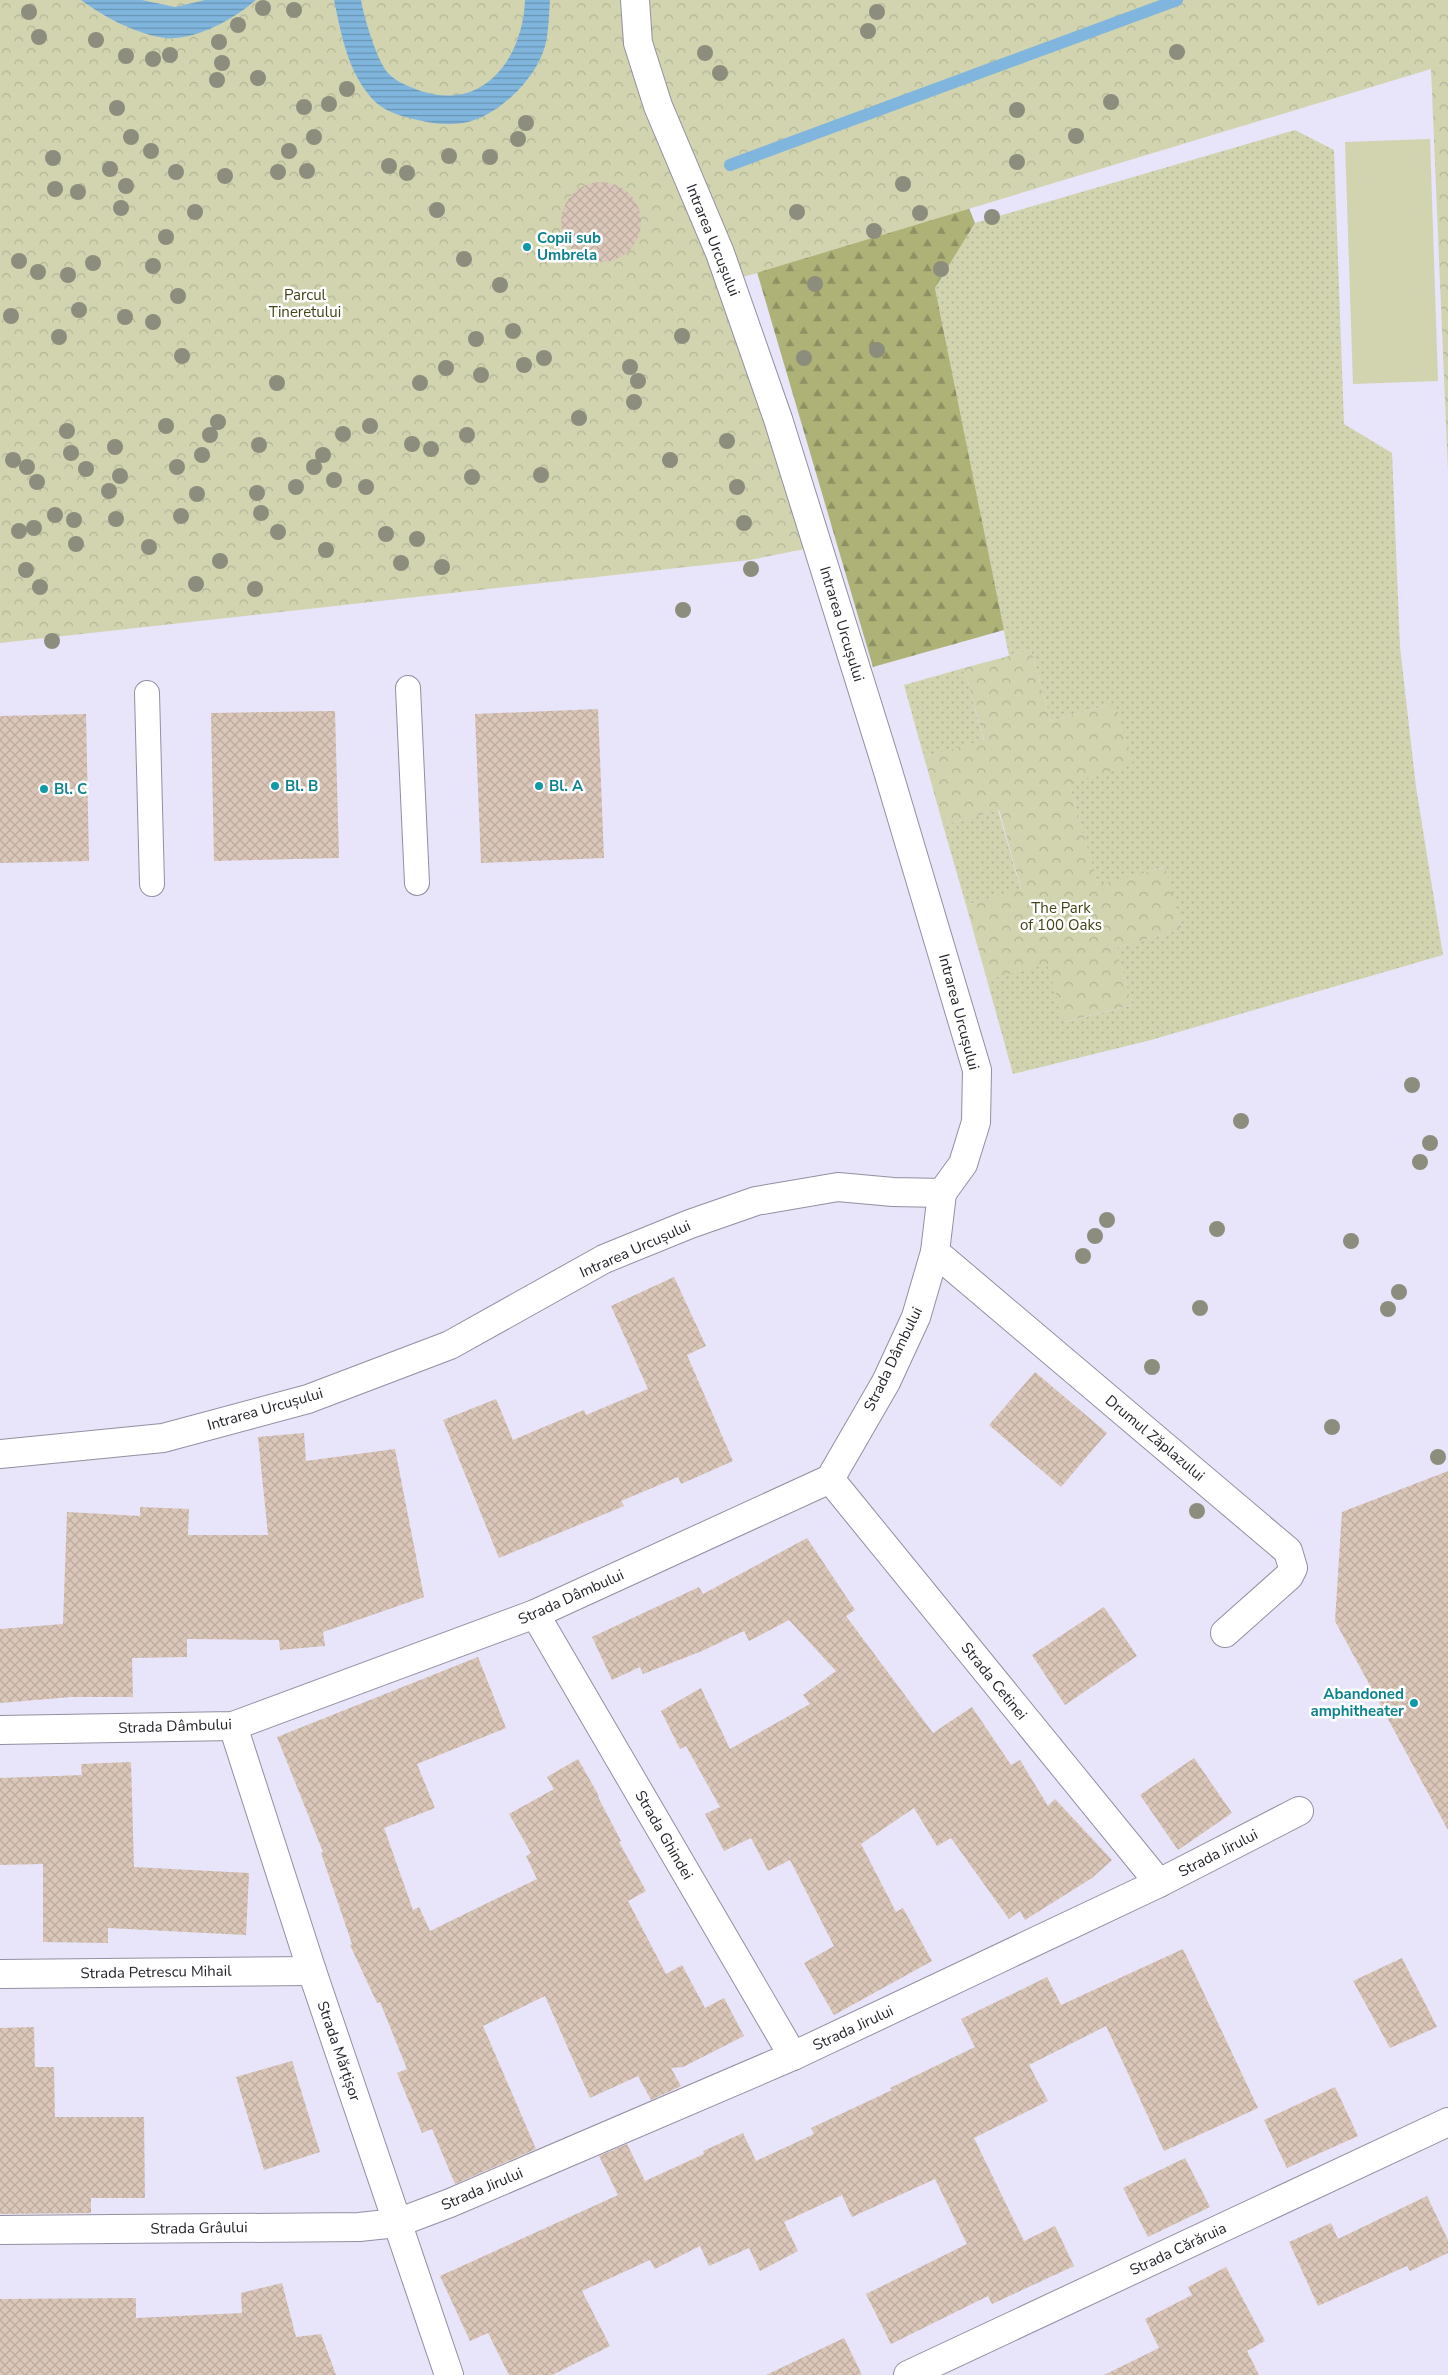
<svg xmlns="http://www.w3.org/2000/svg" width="1448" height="2375" viewBox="0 0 1448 2375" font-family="'Nunito Sans',sans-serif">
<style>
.grass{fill:url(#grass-dots)}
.forest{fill:url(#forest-firs)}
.park{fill:url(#park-crowns)}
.garden{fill:#d1d4af}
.water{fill:url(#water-rules)}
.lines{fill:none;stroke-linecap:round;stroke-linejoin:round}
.stream{stroke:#80b6dd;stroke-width:12}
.building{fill:url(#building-cross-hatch)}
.lane-casing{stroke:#938fa2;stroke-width:26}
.street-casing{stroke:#938fa2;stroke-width:30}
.secondary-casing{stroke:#938fa2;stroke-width:30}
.lane{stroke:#fff;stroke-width:24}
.street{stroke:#fff;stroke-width:28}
.secondary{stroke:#fff;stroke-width:28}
.tree{fill:#8d8d7d}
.culture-dot{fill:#0f9aa8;stroke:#fff;stroke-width:2}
.labels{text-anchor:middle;stroke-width:5;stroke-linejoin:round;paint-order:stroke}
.culture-label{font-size:15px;font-weight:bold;fill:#0d838f;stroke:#fff;text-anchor:start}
.street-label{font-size:15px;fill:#25242b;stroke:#fff}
.park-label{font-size:15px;fill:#434517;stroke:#fff}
</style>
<defs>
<pattern id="grass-dots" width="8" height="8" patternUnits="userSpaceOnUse" patternTransform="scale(1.25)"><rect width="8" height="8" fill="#d1d4af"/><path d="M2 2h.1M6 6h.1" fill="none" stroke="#b3b697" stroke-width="1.8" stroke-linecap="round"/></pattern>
<pattern id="forest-firs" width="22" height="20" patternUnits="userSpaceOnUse" patternTransform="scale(1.25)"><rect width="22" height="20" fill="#afb277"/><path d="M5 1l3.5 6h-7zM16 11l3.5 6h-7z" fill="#8e9162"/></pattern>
<pattern id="park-crowns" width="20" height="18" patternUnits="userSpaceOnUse" patternTransform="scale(1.25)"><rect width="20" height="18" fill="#d1d4af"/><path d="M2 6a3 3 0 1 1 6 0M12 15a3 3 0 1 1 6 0" fill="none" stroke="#b3b697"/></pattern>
<pattern id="water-rules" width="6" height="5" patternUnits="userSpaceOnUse" patternTransform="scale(1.25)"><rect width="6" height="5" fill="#80b6dd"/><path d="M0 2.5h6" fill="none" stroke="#6994b3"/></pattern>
<pattern id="building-cross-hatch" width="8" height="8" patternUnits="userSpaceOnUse" patternTransform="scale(1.25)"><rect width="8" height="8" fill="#dbc7b9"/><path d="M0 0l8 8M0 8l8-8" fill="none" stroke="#bcab9f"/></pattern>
</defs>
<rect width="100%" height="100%" fill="#e8e4f9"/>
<!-- grass -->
<g class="grass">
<path d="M1295,130L1334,150L1344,424L1392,453L1400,647L1416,787L1443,955L1151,1040L1013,1074L987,980L1047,963L1065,1022L1132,1005L1116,948L1182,929L1164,867L1098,886L1069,783L1115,703L1051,721L1031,650L1009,656L935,288L975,223Z"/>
<path d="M964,668L984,741L924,757L904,685Z"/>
<path d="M998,810L1021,890L966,905L943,825Z"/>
</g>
<!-- forest -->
<path class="forest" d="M969,208L975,223L935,288L1004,630L873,667L757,272Z"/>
<!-- park -->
<g class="park">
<path d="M0,0H1448V471L1431,69L740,278L825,545L750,560L0,643Z"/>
<path d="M1031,650L1051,721L1115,703L1133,765L1069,783L1098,885L1165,867L1182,929L1116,948L1132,1005L1064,1022L1047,964L987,980L966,905L1021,889L999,810L943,825L924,757L984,740L964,668Z"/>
</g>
<!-- garden -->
<path class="garden" d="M1430,139L1438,381L1353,384L1345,142Z"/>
<!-- water -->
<g class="water">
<path d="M81,0H142L175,7L205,0H256C234,19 195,41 165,38C136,34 104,17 81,0Z"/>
<path d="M334,0H361C364,17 376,58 387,72C395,82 412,88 424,92C486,110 523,56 525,0H550C549,13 549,28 546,42C539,76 499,117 463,123C448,125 433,124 418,120C400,116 381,111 369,95C347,68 341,33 334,0Z"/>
</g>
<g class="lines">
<!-- stream -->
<path class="stream" d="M730,165L1177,0"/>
</g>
<!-- building -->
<g class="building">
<circle cx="601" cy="222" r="40"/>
<path d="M598,709L604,858L481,863L475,714Z"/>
<path d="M335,711L339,858L214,861L211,713Z"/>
<path d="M86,714L89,861L0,863V716Z"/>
<path d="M674,1277L706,1346L687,1355L733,1461L681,1484L678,1477L621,1501L624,1506L499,1558L443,1420L496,1399L513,1440L584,1410L586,1415L648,1389L611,1306Z"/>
<path d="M1035,1372L1107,1433L1061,1487L989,1425Z"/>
<path d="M304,1433L306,1461L395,1449L424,1597L323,1632L325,1646L280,1650L279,1640L187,1639V1657L132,1658L133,1697H71L0,1703V1629L63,1624L67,1512L140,1516V1507L189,1509L188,1535H268L258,1437Z"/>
<path d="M1448,1471V1830L1335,1621L1342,1512Z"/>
<path d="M807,1538L855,1610L846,1616L933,1733L972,1707L1011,1765L1020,1760L1048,1806L1055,1799L1112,1860L1092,1878L1025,1920L1020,1911L1009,1919L951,1838L937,1846L914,1808L861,1844L896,1912L903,1908L932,1961L834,2015L804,1963L834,1946L790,1860L768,1871L751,1838L724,1851L705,1814L720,1807L686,1746L680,1749L661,1711L701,1688L730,1749L810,1704L803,1695L836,1671L789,1620L749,1641L744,1631L702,1651L643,1674L640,1667L612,1680L592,1637L699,1587L703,1594Z"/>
<path d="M1104,1607L1137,1656L1065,1705L1032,1655Z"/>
<path d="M478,1657L506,1728L417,1764L435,1808L384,1828L413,1910L419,1907L430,1931L537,1879L526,1856L531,1853L509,1814L554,1789L547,1777L578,1759L599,1796L598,1797L621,1841L619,1842L646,1891L628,1901L666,1974L682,1965L705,2008L724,1998L744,2036L683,2067L671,2068L681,2086L651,2100L638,2076L590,2098L545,1996L483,2026L536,2149L455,2184L432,2129L422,2133L397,2073L407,2069L380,2002L377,2003L350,1945L352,1944L321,1853L323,1852L277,1737Z"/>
<path d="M1194,1758L1232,1813L1178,1850L1140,1795Z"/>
<path d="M131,1762L134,1867L249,1873L246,1935L108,1928V1943L43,1942V1864L0,1865V1778L82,1775L81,1764Z"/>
<path d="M1183,1949L1258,2108L1164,2151L1106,2026L1029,2065L1048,2101L974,2138L1024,2241L1055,2226L1074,2266L992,2304L988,2296L891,2344L866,2294L967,2244L935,2179L852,2217L842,2195L784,2222L798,2251L760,2271L749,2248L709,2266L700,2246L655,2269L650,2260L582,2291L610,2346L552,2375H509L488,2333L470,2341L440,2276L618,2195L599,2156L627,2144L645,2181L704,2154L703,2151L743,2133L756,2161L814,2134L811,2128L892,2090L890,2088L975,2047L961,2019L1047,1977L1061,2005Z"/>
<path d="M1402,1958L1437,2027L1390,2048L1353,1981Z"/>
<path d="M34,2027L35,2067H54L55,2117H144L145,2198H91V2213L0,2214V2028Z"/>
<path d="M292,2061L320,2152L264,2170L236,2077Z"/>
<path d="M1335,2087L1358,2136L1287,2168L1264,2120Z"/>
<path d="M1185,2158L1210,2207L1148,2237L1123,2188Z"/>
<path d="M1427,2196L1448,2240V2253L1410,2271L1407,2266L1318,2306L1289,2242L1331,2223L1338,2239Z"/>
<path d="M1226,2267L1265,2341L1247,2351L1259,2375H1104L1159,2348L1145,2319L1192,2295L1188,2287Z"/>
<path d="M282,2283L296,2337L321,2334L336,2375H0V2299L136,2298V2318L242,2313L241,2293Z"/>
<path d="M844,2338L862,2375H766Z"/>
</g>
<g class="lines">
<!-- lane casing -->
<g class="lane-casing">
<g id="lane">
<path d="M408,688L417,883"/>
<path d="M147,693L152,884"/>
</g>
</g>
<!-- street casing -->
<g class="street-casing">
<g id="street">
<path d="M635,0L638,43L658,106L720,253L778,419L887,768L977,1070L976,1122L963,1164L942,1193"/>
<path d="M935,1252L1288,1551L1293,1568L1289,1576L1225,1633"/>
<path d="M0,1454L163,1438L308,1399L450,1345L604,1259L690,1224L756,1201L838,1187L893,1192L942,1193"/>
<path d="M830,1479L1159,1883"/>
<path d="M535,1614L793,2056"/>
<path d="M0,1730L233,1726L535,1614L830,1479L886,1382L916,1317L935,1252L942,1193"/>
<path d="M0,1974L312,1971"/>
<path d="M0,2230L359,2227L397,2223L450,2203L793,2056L1159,1883L1299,1811"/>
<path d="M908,2375L1448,2122"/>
</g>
</g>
<!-- secondary casing -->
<g class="secondary-casing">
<path id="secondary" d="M233,1726L312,1971L449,2375"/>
</g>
<!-- lane -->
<use href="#lane" class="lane"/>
<!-- street -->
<use href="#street" class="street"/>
<!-- secondary -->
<use href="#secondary" class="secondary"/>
</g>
<!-- trees -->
<g class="tree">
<circle cx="263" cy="8" r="8"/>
<circle cx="294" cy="10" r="8"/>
<circle cx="29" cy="12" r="8"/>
<circle cx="877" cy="12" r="8"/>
<circle cx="238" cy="25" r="8"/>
<circle cx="868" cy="31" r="8"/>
<circle cx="39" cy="37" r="8"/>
<circle cx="96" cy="40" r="8"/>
<circle cx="219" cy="42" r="8"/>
<circle cx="1177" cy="52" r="8"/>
<circle cx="705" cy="53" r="8"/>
<circle cx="170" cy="55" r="8"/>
<circle cx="126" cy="56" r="8"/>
<circle cx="153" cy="59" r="8"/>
<circle cx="222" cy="63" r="8"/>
<circle cx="720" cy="73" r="8"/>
<circle cx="258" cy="78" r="8"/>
<circle cx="217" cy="80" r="8"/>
<circle cx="347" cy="89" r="8"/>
<circle cx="1111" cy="102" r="8"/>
<circle cx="329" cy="104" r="8"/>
<circle cx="304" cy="107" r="8"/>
<circle cx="117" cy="108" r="8"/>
<circle cx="1017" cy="110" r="8"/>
<circle cx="526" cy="123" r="8"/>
<circle cx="1076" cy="136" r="8"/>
<circle cx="131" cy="137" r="8"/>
<circle cx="314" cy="137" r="8"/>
<circle cx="518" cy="139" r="8"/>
<circle cx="151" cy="151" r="8"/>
<circle cx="289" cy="151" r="8"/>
<circle cx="449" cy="156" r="8"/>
<circle cx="490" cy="157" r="8"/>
<circle cx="53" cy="158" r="8"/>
<circle cx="1017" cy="162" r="8"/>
<circle cx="389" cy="166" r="8"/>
<circle cx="110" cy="169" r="8"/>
<circle cx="307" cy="171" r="8"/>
<circle cx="176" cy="172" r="8"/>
<circle cx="278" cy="172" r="8"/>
<circle cx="407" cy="173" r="8"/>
<circle cx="225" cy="176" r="8"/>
<circle cx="903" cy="184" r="8"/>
<circle cx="126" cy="186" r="8"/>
<circle cx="55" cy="189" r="8"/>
<circle cx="78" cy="192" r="8"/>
<circle cx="121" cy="208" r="8"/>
<circle cx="437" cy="210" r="8"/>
<circle cx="195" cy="212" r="8"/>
<circle cx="797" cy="212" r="8"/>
<circle cx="920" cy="213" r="8"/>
<circle cx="992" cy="217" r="8"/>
<circle cx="874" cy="231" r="8"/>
<circle cx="166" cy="237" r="8"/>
<circle cx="464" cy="259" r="8"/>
<circle cx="19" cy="261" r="8"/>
<circle cx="93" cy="263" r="8"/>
<circle cx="153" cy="266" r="8"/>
<circle cx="941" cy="269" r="8"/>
<circle cx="38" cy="272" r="8"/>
<circle cx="68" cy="275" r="8"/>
<circle cx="815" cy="284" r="8"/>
<circle cx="500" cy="285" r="8"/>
<circle cx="178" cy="296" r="8"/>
<circle cx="79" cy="310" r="8"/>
<circle cx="11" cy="316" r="8"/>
<circle cx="125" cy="317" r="8"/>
<circle cx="153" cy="322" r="8"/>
<circle cx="513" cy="331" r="8"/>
<circle cx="682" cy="336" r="8"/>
<circle cx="59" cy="337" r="8"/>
<circle cx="476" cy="339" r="8"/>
<circle cx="877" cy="350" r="8"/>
<circle cx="182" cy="356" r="8"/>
<circle cx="544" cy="358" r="8"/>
<circle cx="804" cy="358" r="8"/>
<circle cx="524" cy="365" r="8"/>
<circle cx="630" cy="367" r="8"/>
<circle cx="446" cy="368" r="8"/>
<circle cx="481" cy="375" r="8"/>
<circle cx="638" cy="381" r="8"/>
<circle cx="277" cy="383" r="8"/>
<circle cx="420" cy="383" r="8"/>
<circle cx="634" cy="402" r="8"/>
<circle cx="579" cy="418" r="8"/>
<circle cx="218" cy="422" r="8"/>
<circle cx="166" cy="426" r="8"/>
<circle cx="370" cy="426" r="8"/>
<circle cx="67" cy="431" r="8"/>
<circle cx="343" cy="434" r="8"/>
<circle cx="210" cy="435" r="8"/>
<circle cx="467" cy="435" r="8"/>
<circle cx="727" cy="441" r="8"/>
<circle cx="412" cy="444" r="8"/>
<circle cx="259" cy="445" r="8"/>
<circle cx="115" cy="447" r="8"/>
<circle cx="431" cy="449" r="8"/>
<circle cx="71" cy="453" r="8"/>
<circle cx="202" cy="455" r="8"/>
<circle cx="323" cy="455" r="8"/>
<circle cx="13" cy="460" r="8"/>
<circle cx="670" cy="460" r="8"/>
<circle cx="27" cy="467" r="8"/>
<circle cx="177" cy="467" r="8"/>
<circle cx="314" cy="467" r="8"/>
<circle cx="86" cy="469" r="8"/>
<circle cx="541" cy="475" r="8"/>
<circle cx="120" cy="476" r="8"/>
<circle cx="472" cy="477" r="8"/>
<circle cx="334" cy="480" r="8"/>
<circle cx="37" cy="482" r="8"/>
<circle cx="296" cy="487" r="8"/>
<circle cx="366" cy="487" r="8"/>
<circle cx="737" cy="487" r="8"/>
<circle cx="109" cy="491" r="8"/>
<circle cx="257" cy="493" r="8"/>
<circle cx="197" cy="494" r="8"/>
<circle cx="261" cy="513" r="8"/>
<circle cx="55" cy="515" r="8"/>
<circle cx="181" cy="516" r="8"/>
<circle cx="116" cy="519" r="8"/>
<circle cx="74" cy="520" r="8"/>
<circle cx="744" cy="523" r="8"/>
<circle cx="34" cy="528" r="8"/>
<circle cx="19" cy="531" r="8"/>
<circle cx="278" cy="532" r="8"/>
<circle cx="386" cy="534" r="8"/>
<circle cx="417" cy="539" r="8"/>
<circle cx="76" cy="544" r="8"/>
<circle cx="149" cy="547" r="8"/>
<circle cx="326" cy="550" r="8"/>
<circle cx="220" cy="561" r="8"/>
<circle cx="401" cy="563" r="8"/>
<circle cx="442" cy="567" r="8"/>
<circle cx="751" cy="569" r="8"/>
<circle cx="26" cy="570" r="8"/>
<circle cx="196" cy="584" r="8"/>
<circle cx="40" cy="587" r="8"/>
<circle cx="255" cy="589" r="8"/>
<circle cx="683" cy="610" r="8"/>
<circle cx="52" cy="641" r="8"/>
<circle cx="1412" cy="1085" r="8"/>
<circle cx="1241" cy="1121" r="8"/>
<circle cx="1430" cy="1143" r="8"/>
<circle cx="1420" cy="1162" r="8"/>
<circle cx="1107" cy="1220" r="8"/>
<circle cx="1217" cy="1229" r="8"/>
<circle cx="1095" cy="1236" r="8"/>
<circle cx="1351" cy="1241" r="8"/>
<circle cx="1083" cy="1256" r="8"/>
<circle cx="1399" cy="1292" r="8"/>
<circle cx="1200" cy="1308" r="8"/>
<circle cx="1388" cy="1309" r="8"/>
<circle cx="1152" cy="1367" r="8"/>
<circle cx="1332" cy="1427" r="8"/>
<circle cx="1438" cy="1457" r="8"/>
<circle cx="1197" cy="1511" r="8"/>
</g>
<!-- markers -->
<g class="culture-dot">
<circle cx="527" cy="247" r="5"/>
<circle cx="275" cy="786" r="5"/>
<circle cx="539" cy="786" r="5"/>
<circle cx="44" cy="789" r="5"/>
<circle cx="1414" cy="1703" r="5"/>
</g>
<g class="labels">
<!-- culture labels -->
<g class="culture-label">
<text x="537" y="243">Copii sub<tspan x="537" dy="17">Umbrela</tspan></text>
<text x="285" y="791">Bl. B</text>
<text x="549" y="791">Bl. A</text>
<text x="54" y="794">Bl. C</text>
<text x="1404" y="1699" text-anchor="end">Abandoned<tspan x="1404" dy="17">amphitheater</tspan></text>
</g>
<!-- street labels -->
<g class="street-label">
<text transform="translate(713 240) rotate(68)" y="5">Intrarea Urcușului</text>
<text transform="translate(842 624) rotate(73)" y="5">Intrarea Urcușului</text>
<text transform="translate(959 1012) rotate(75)" y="5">Intrarea Urcușului</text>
<text transform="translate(635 1249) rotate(-24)" y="5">Intrarea Urcușului</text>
<text transform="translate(893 1359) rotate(-64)" y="5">Strada Dâmbului</text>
<text transform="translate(265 1409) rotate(-16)" y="5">Intrarea Urcușului</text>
<text transform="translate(1155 1438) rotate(40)" y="5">Drumul Zăplazului</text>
<text transform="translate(571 1597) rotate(-24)" y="5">Strada Dâmbului</text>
<text transform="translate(994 1681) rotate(51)" y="5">Strada Cetinei</text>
<text transform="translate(175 1726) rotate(-2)" y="5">Strada Dâmbului</text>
<text transform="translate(664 1835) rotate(60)" y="5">Strada Ghindei</text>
<text transform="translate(1218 1853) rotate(-27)" y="5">Strada Jirului</text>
<text transform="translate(156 1972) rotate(-1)" y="5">Strada Petrescu Mihail</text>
<text transform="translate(853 2028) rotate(-25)" y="5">Strada Jirului</text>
<text transform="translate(339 2051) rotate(71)" y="5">Strada Mărțișor</text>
<text transform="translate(482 2189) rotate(-23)" y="5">Strada Jirului</text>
<text transform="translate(199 2228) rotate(-1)" y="5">Strada Grâului</text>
<text transform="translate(1178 2249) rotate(-25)" y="5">Strada Cărăruia</text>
</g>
<!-- park labels -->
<g class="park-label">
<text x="305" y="300">Parcul<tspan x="305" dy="17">Tineretului</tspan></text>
<text x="1061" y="913">The Park<tspan x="1061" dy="17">of 100 Oaks</tspan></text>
</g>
</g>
</svg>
